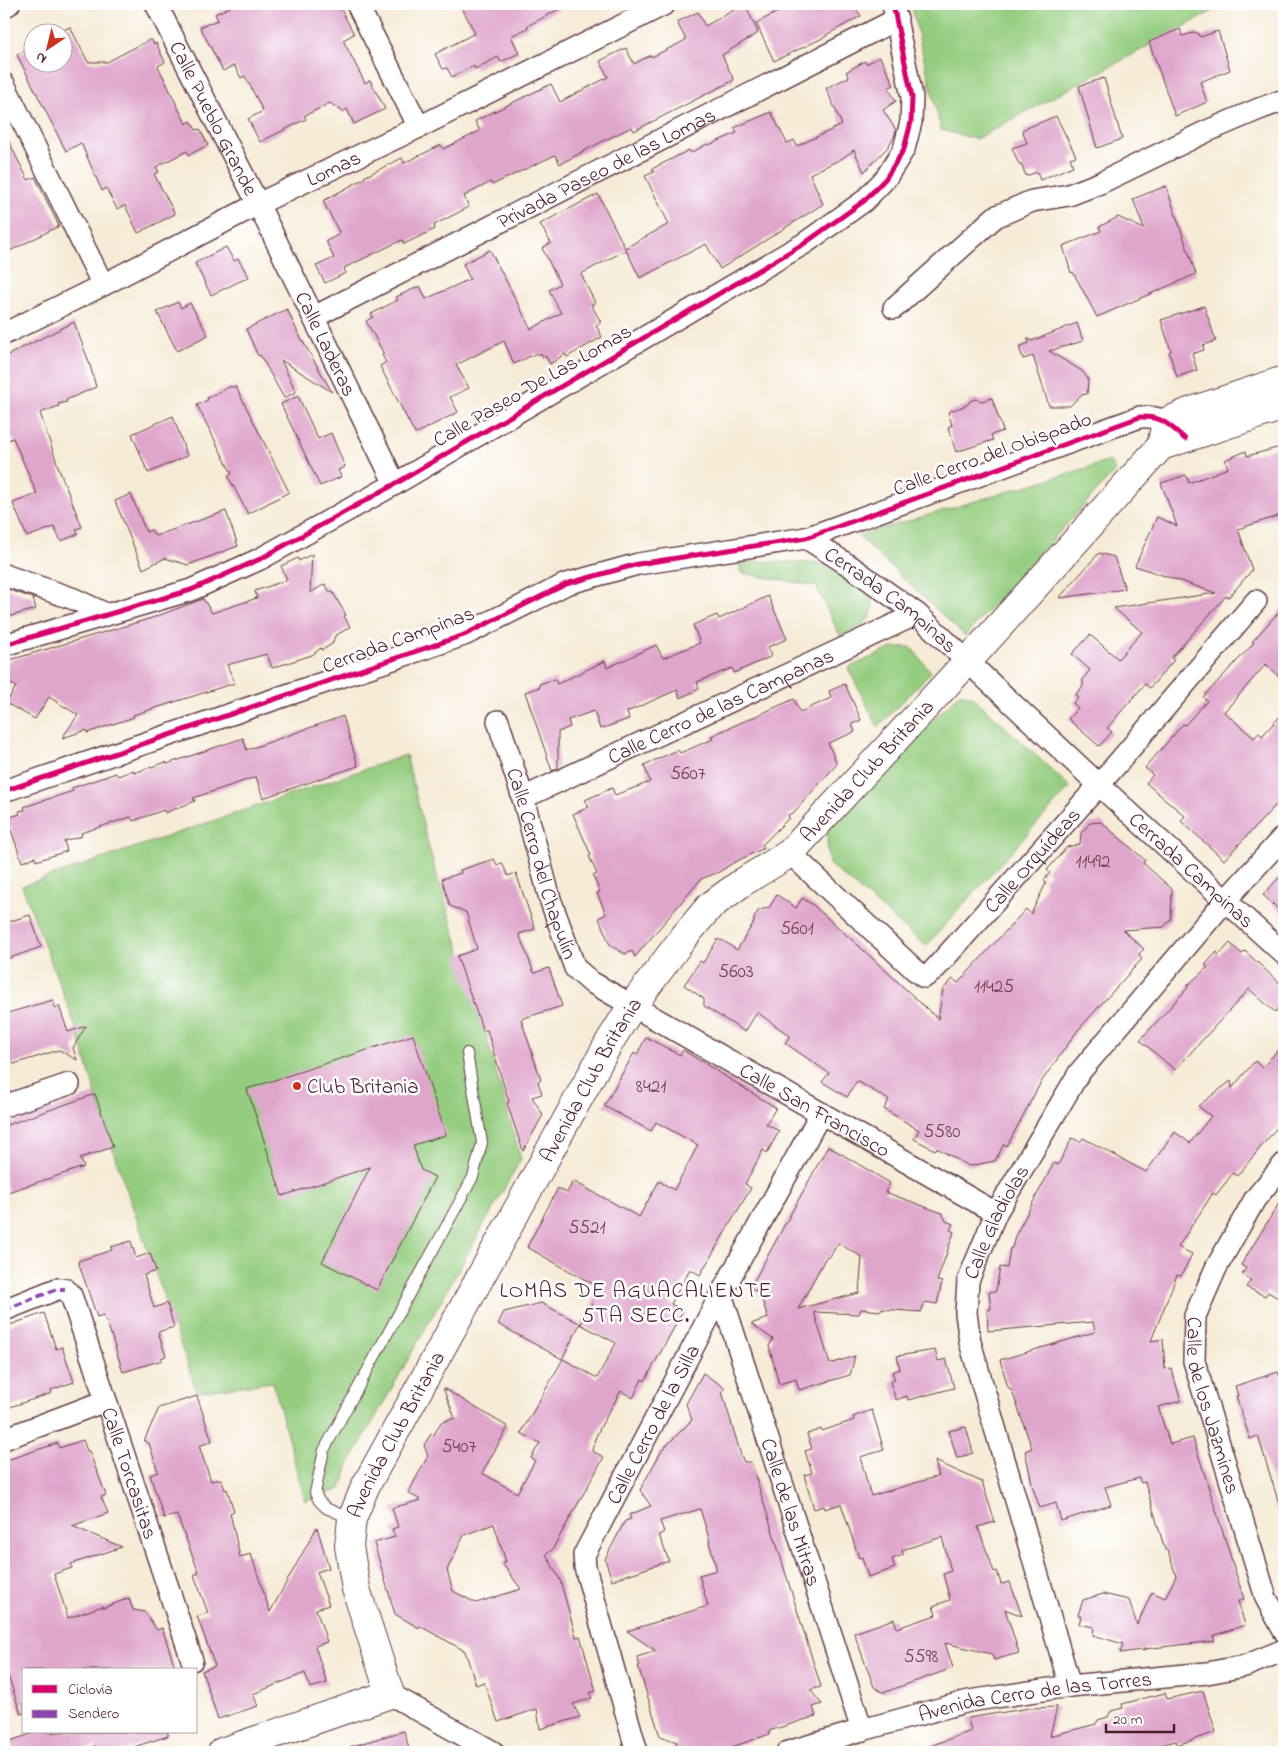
<svg xmlns="http://www.w3.org/2000/svg" width="1288" height="1756" viewBox="0 0 1288 1756" font-family="'Indie Flower',sans-serif">
<style>
.green{fill:#95cd80;stroke:#707656}
.building{fill:#dfa6cc;fill-rule:evenodd}
.lines{fill:none;stroke-linecap:round;stroke-linejoin:round}
.lane-casing{stroke:#643e45;stroke-width:12}
.street-casing{stroke:#643e45;stroke-width:24}
.secondary-casing{stroke:#643e45;stroke-width:30}
.lane{stroke:#fff;stroke-width:10}
.street{stroke:#fff;stroke-width:21}
.secondary{stroke:#fff;stroke-width:28}
.quiet{stroke:#8e44ad;stroke-width:4;stroke-dasharray:8 4;stroke-linecap:butt}
.cycleway-casing{stroke:#fff;stroke-width:8}
.cycleway{stroke:#d6006c;stroke-width:5}
.poi-dot{fill:#c8321e;stroke:#fff;stroke-width:2}
.labels{text-anchor:middle;stroke-width:5;stroke-linejoin:round;paint-order:stroke}
.number-label{font-size:19px;fill:#6f4153}
.street-label{font-size:21px;fill:#4a1f2b;stroke:#fff}
.poi-label{font-size:21px;fill:#4a1f2b;stroke:#fff;text-anchor:start}
.neighbourhood-label{font-size:22px;letter-spacing:1px;fill:#4a1f2b;stroke:#fff}
</style>
<rect width="100%" height="100%" fill="#fff"/>
<filter id="ink" filterUnits="userSpaceOnUse"><feTurbulence type="fractalNoise" baseFrequency=".02" numOctaves="2"/><feDisplacementMap in="SourceGraphic" scale="10" xChannelSelector="R" yChannelSelector="G"/><feConvolveMatrix kernelMatrix="1 2 1 2 8 2 1 2 1" color-interpolation-filters="sRGB"/></filter>
<filter id="wash" filterUnits="userSpaceOnUse"><feTurbulence type="fractalNoise" baseFrequency=".0096" numOctaves="4" result="noise"/><feDisplacementMap in="SourceGraphic" scale="20" xChannelSelector="R" yChannelSelector="G"/><feGaussianBlur stdDeviation="1.12" result="paint"/><feColorMatrix in="noise" values="0 0 0 0 0 0 0 0 0 0 0 0 0 0 0 0 0 1.4 0 .05"/><feComposite in="paint" operator="in"/></filter>
<g filter="url(#wash)">
<rect width="100%" height="100%" fill="#f6ebd6"/>
<!-- green -->
<g class="green">
<path d="M911,4H1226L976,139L941,130Z"/>
<path d="M1110,461L1115,471L965,636L858,536Z"/>
<path d="M739,561L819,563L857,584L872,599L873,608L870,618L862,625L840,636L816,586L741,573Z"/>
<path d="M911,647L931,672L878,727L848,668L892,648Z"/>
<path d="M960,693L972,696L1070,787L926,946L829,864L827,850L828,825Z"/>
<path d="M406,755L430,852L486,1036L521,1159L349,1464L341,1489L305,1501L273,1382L197,1392L108,1136L77,1030L22,886Z"/>
</g>
<g id="blocks">
<!-- building -->
<g class="building">
<path d="M236,4H338L354,34L343,40L365,83L370,80L385,109L354,124L347,109L343,112L330,103L304,116L306,119L260,142L248,119L263,111L245,76L241,78L234,65L223,71L200,27L218,20L215,14Z"/>
<path d="M460,4H569L527,26L528,28L511,36L519,53L501,62L498,57L475,69L474,66L452,77L447,68L443,69L435,54L475,33Z"/>
<path d="M745,4L758,33L722,55L734,80L634,131L632,127L603,141L560,164L555,155L492,185L491,182L464,196L469,207L434,225L435,229L404,244L402,240L344,268L346,273L325,283L316,266L334,258L326,241L340,234L323,201L365,178L364,177L402,158L404,163L441,145L443,149L480,131L475,121L551,84L560,102L608,77L600,61L626,48L634,64L651,55L652,57L686,40L677,22L698,12L705,26Z"/>
<path d="M794,4H853L861,16L826,35L827,36L774,61L756,23Z"/>
<path d="M70,27L88,62H107L151,39L154,44L156,43L165,62L158,66L186,124L191,121L196,130L200,129L208,145L189,155L187,151L156,167L159,172L154,174L175,214L138,233L125,205L117,209L106,188L102,191L81,143L66,151L17,55L32,47V62H62V32H60Z"/>
<path d="M1180,29L1182,36L1197,32L1200,37L1218,31L1230,70L1200,82L1207,102L1175,116L1149,42Z"/>
<path d="M880,57L894,85L888,88L896,101L883,110L896,130L894,137L887,148L864,172L854,150L841,159L810,174L823,204L720,269L706,244L640,278L625,248L669,224L645,176L654,172L652,169L689,150L691,153L707,144L709,145L737,133L734,128L771,112L787,143L794,140L797,146L842,125L826,88L849,77L846,72L865,61L866,64Z"/>
<path d="M1104,78L1122,139L1097,148L1079,86Z"/>
<path d="M1056,116L1076,156L1070,158L1073,166L1040,180L1037,172L1026,176L1021,164H1019L1012,148L1027,143L1022,130Z"/>
<path d="M4,132L28,180L35,177L59,226L4,254Z"/>
<path d="M1166,186L1196,274L1097,317L1073,272L1071,273L1063,246L1101,231L1099,227L1118,217L1144,229L1133,199Z"/>
<path d="M598,194L626,250L581,274L595,303L591,305L601,322L596,325L602,337L567,357L565,354L550,364L545,356L543,358L541,353L538,355L537,353L514,364L504,341L456,365L469,388L450,397L458,412L415,434L380,366L386,362L382,355L384,354L366,321L373,317L371,314L398,300L396,297L420,286L426,299L470,279L463,264L490,250L531,329L561,313L549,290L560,284L542,248L551,243L540,224Z"/>
<path d="M226,247L234,261L238,259L249,277L211,295L195,263Z"/>
<path d="M178,302L181,308L190,303L208,335L177,351L157,312Z"/>
<path d="M1204,306L1216,341L1203,345L1204,350L1192,354L1197,370L1177,377L1169,352L1171,351L1161,320Z"/>
<path d="M287,309L298,333L332,392L281,360L296,392L284,398L260,355L258,356L246,329Z"/>
<path d="M74,322L90,365L96,387L66,400L67,402L58,404L59,406L40,413L60,472L82,527L76,529L78,534L61,541L54,527L27,537L13,503L37,494L13,438L4,442V357Z"/>
<path d="M1077,323L1083,341L1049,351L1082,371L1088,379L1087,394L1081,395L1070,406H1049L1033,356L1023,359L1019,347L1029,343L1027,338L1032,341Z"/>
<path d="M229,387H236L289,492L248,514L228,476L232,474L197,405L208,400L207,398Z"/>
<path d="M298,396L318,439L331,433L345,467L338,470L341,477L320,486L281,404Z"/>
<path d="M992,398L1003,431L991,435L993,440L956,452L948,427L952,425L948,412L967,405L970,401L976,399L982,401Z"/>
<path d="M173,416L187,456L148,473L132,434Z"/>
<path d="M1284,446V514L1238,529L1252,570L1229,597L1226,596L1171,658L1174,660L1150,688L1145,684L1107,728L1112,732L1099,746L1068,719L1078,708L1073,703L1078,697L1075,695L1083,686V679L1090,670L1072,654L1090,635L1118,659L1142,632L1114,608L1216,593L1135,566L1157,517L1177,526L1161,483L1186,475L1189,483L1228,468L1225,460L1246,451L1247,456Z"/>
<path d="M131,494L146,532L151,530L155,536L226,511L238,546L188,565L165,558L143,569L115,501Z"/>
<path d="M1099,553L1114,557L1125,589L1059,598Z"/>
<path d="M312,554L310,593L325,584L330,592L332,591L346,615L344,616L350,627L335,636L332,644L322,650L321,648L312,655L272,668L267,654L227,665L235,683L133,715L134,717L87,733V730L62,738L78,715L49,697L35,719L6,703L16,687L4,680V671L10,660L152,618L203,599L212,613L257,598L255,591L287,580L281,566L298,558L299,561Z"/>
<path d="M4,588L33,598L36,609L4,618Z"/>
<path d="M768,596L787,639L768,647L772,656L734,673L732,668L697,682L699,689L680,698L677,690L627,712L629,719L600,729L594,711L568,720L570,727L558,732V768L552,771L525,692L540,687L539,684L555,679L557,684L605,661L607,668L656,645L663,658L700,643L693,625L717,615L719,619Z"/>
<path d="M1284,606V681L1266,664L1224,712L1254,738L1259,733L1262,736L1284,712V798L1274,807L1224,860L1181,821L1185,816L1146,783L1153,775L1145,768L1183,724L1185,725L1207,701L1203,697L1254,643L1252,642Z"/>
<path d="M845,684L861,720L852,724L855,732L828,743L837,764L794,812L788,815L789,818L762,845L764,848L733,863L719,872L701,879L635,957L632,951L625,954L610,945L599,918L606,914L597,893L600,892L593,876L597,874L589,856L591,855L573,814L589,807L585,800L612,788L615,795L650,782L644,765L678,750L680,753L713,739L711,736L794,699L800,712L831,698L829,691Z"/>
<path d="M343,716L358,766L263,798L256,777L193,798L195,801L165,813L164,810L133,821L131,817L81,833L82,836L64,841L67,851L36,861L35,857L22,862L7,818L20,814L19,811L25,810L24,807L73,791L72,788L116,773L118,776L134,770V773L166,762L167,764L243,738L247,750Z"/>
<path d="M1101,822L1145,860L1143,863L1172,889L1171,919L1164,927L1123,930L1144,949L1139,954L1142,959L1078,1030L1041,1082L1007,1146L1004,1144L995,1161L969,1166L937,1148L935,1150L914,1139L919,1130L884,1109L889,1100L857,1081L847,1097L822,1082L829,1073L785,1043L790,1036L757,1012L745,1032L704,1006V999L684,985L700,961L703,963L718,939L721,941L722,940L737,950L754,922V918L759,910L769,908L777,895L796,908L802,898L813,905L861,948L938,1019L943,989L953,979L958,983L1026,909L1031,914L1046,883L1044,880L1050,873L1047,870L1067,847L1080,844L1081,833L1090,823Z"/>
<path d="M494,859L497,865L502,863L508,876L516,873L535,929L519,934L534,973L549,968L562,1006L521,1019L541,1080L538,1082L542,1094L532,1097L543,1115L523,1151L507,1103L509,1102L487,1030L483,1031L457,956L477,949L466,912L450,906L442,879L461,873L460,870Z"/>
<path d="M1284,872V914L1263,895Z"/>
<path d="M30,915L41,947L4,960V923Z"/>
<path d="M1230,943L1242,954L1245,951L1284,987V1002L1275,1012L1249,989L1175,1070L1140,1040L1185,991L1188,987L1187,986L1208,967L1205,965L1217,952L1219,955Z"/>
<path d="M53,1000L55,1008L59,1006L68,1032L86,1026L73,1048L77,1060L59,1050L4,1067V1014Z"/>
<path d="M413,1035L446,1135L413,1145L421,1170L435,1177L377,1290L322,1262L370,1167L282,1196L247,1089Z"/>
<path d="M646,1037L680,1055L683,1050L776,1108L766,1124L779,1131L767,1153L763,1150L745,1184L751,1188L700,1275L690,1269L671,1304L683,1311L645,1381L642,1379L633,1398L621,1391L601,1426L595,1439L592,1451L604,1457L552,1550L546,1554L560,1580L576,1637L580,1636L596,1691L590,1693L592,1698L573,1704L580,1717L540,1729L537,1709L498,1722L484,1682L476,1685L465,1651L420,1626L419,1628L395,1614L374,1543L395,1537L392,1529L398,1527L392,1508L421,1500L408,1493L428,1456L424,1445L431,1434L434,1435L441,1422L455,1418L443,1388L508,1427L482,1473L517,1493L535,1461L531,1458L540,1443L521,1433L563,1359L597,1378L616,1343L580,1324L562,1359L498,1324L504,1312L541,1303L581,1324L600,1288L527,1247L558,1188L567,1193L573,1181L639,1217L659,1181L674,1190L698,1145L656,1122L651,1131L604,1106L634,1053L637,1055ZM494,1524L506,1562L502,1563L521,1589L476,1603L453,1591L447,1570L464,1535Z"/>
<path d="M1284,1043V1119L1237,1176L1233,1173L1216,1195L1213,1193L1178,1247L1192,1254L1181,1276L1177,1275L1151,1341L1163,1339L1165,1369L1171,1368L1181,1401L1158,1407L1170,1444L1193,1438L1244,1599L1238,1601L1245,1625L1213,1636L1215,1641L1144,1649L1145,1651L1141,1650L1120,1653L1123,1644L1093,1635L1094,1627L1079,1624L1081,1616L1078,1615L1083,1600L1103,1594L1129,1600L1137,1625L1152,1592L1165,1598L1176,1576L1168,1550H1165L1145,1482L1141,1483L1139,1478L1105,1487L1111,1505L1061,1521L1056,1503L1040,1508L1033,1488L1025,1451L1032,1448L1012,1391L1008,1387L1000,1360L1095,1332L1093,1322L988,1331L987,1310L991,1309L989,1292L996,1291L1000,1267L1007,1268L1010,1248H1012L1015,1236L1054,1163L1058,1165L1072,1138L1080,1142L1083,1138L1146,1172L1175,1132L1190,1143L1211,1116L1198,1106L1231,1081L1232,1088L1255,1061L1262,1068Z"/>
<path d="M95,1094L113,1147L80,1158L84,1167L8,1192L4,1177V1126Z"/>
<path d="M828,1146L890,1183L885,1192L942,1213L946,1221L953,1224L950,1230L954,1232L937,1281L942,1282L937,1304L925,1302L921,1312L881,1309V1311L861,1309L859,1314L814,1312L830,1364L855,1356L850,1375L799,1390L796,1379L779,1384L769,1346L773,1339L751,1324L768,1318L760,1293L750,1288ZM838,1243L862,1257L859,1293L798,1309L826,1257L829,1258Z"/>
<path d="M1284,1195V1288L1278,1298L1268,1292L1265,1296L1246,1287L1251,1280L1242,1274L1246,1268L1241,1265Z"/>
<path d="M131,1241L136,1258L150,1253L156,1271L144,1275L154,1308L167,1303L174,1327L158,1332L166,1356L161,1358L162,1360L123,1372L107,1322H106L104,1315L97,1317L78,1261L112,1250L111,1247Z"/>
<path d="M44,1313L56,1349L62,1347L74,1382L51,1390L52,1393L4,1409V1367L9,1365L4,1348V1327Z"/>
<path d="M935,1350L938,1361L946,1359L954,1388L908,1400L907,1396L896,1400L890,1382L895,1380L892,1372L900,1369L897,1356Z"/>
<path d="M1278,1372L1280,1378L1284,1379V1507H1280L1258,1436L1250,1439L1236,1396H1238L1235,1386Z"/>
<path d="M703,1373L725,1388L722,1392L741,1455L744,1462H751L821,1687L810,1690L822,1704L813,1707L816,1716L769,1731L770,1734L717,1752H672L677,1742L660,1736L638,1666H640L637,1657L656,1651L627,1631L708,1606L699,1575L717,1570L709,1542L710,1541L700,1509L660,1521L664,1532L659,1535L669,1561L612,1580L605,1559L625,1521L631,1519L629,1515L651,1506L640,1490L662,1450L692,1420L686,1404Z"/>
<path d="M197,1396L212,1441L199,1446L211,1481L221,1479L225,1490L227,1489L234,1511L230,1513L240,1557L251,1554L270,1612L317,1527L329,1568L317,1572L329,1605L316,1609L327,1642L315,1646L327,1683L310,1688L305,1673L253,1694L258,1706L218,1719L202,1671L215,1666L197,1616L208,1613L194,1575L199,1573L177,1515L164,1518L150,1475L158,1472L149,1443L144,1441L159,1408Z"/>
<path d="M872,1410L884,1450L860,1457L871,1496L939,1476L935,1461L982,1482L995,1522L978,1527L994,1572L997,1571L1001,1584L1010,1582L1022,1616L1005,1609L1019,1653L994,1660L992,1654L945,1643L953,1668L885,1692H882L874,1687L854,1633L894,1619L897,1628L936,1615L933,1606L950,1600L943,1574L951,1571L942,1537L902,1550L903,1555L892,1559L895,1568L868,1577L862,1557L859,1558L841,1504L825,1509L824,1506L814,1509L804,1475L812,1473L805,1451L812,1449L807,1434L821,1429L822,1431L854,1420L853,1417Z"/>
<path d="M966,1427L973,1453L957,1458L949,1431Z"/>
<path d="M83,1440L87,1451H89L106,1495L101,1497L108,1513L72,1526L122,1547L71,1564L72,1568L54,1574L68,1618L103,1606V1608L129,1598L133,1610L145,1612L157,1630L162,1628L175,1667L165,1670H24V1713L21,1714L4,1664V1638L9,1637L4,1622V1461L58,1443L59,1448Z"/>
<path d="M1203,1691L1216,1732L1177,1745L1176,1741L1133,1752H919V1750L971,1731L968,1718L1030,1708L1057,1707L1050,1736L1096,1724L1098,1720L1108,1717L1111,1711L1123,1708L1122,1704L1165,1693L1167,1699Z"/>
<path d="M404,1731L410,1752H350L349,1747Z"/>
<path d="M37,1732H168V1736L118,1752H98L96,1746L73,1752H4V1743Z"/>
</g>
</g>
</g>
<g filter="url(#ink)">
<use href="#blocks" fill-opacity="0" stroke="#643e45" stroke-width="1"/>
<g class="lines">
<!-- lane casing -->
<g class="lane-casing">
<path id="lane" d="M351,1519L326,1508L319,1501L315,1493L324,1450L473,1177L482,1143L467,1053"/>
</g>
<!-- street casing -->
<g class="street-casing">
<g id="street">
<path id="s1" d="M156,4L258,204L395,484"/>
<path d="M357,4L419,127"/>
<path d="M4,7L9,4"/>
<path d="M4,84L103,285"/>
<path d="M894,308L995,217L1032,201L1069,195L1100,183L1205,132L1259,109L1284,100"/>
<path id="s2" d="M314,317L897,19"/>
<path id="s3" d="M4,334L103,285L258,204L419,127L665,4"/>
<path id="s4" d="M806,538L850,566L917,614L1099,785L1284,954"/>
<path d="M4,575L74,599L106,614"/>
<path d="M4,645L191,590L260,559L395,484L805,243L864,201L886,178L904,149L911,122L912,97L893,4"/>
<path id="s5" d="M498,721L523,798L550,899L575,968L591,982L996,1213"/>
<path d="M4,791L464,635L566,584L638,564L806,538L1140,417C1158,416 1164,420 1177,432"/>
<path id="s6" d="M523,798L917,614"/>
<path id="s7" d="M790,853L915,970L924,977L933,971L1099,785L1256,601"/>
<path d="M4,1106L69,1084"/>
<path id="s8" d="M1284,1164L1255,1199L1216,1268L1195,1316L1194,1361L1266,1598L1284,1631"/>
<path id="s9" d="M721,1294L862,1730"/>
<path id="s10" d="M4,1310L57,1289H65L71,1295L192,1660"/>
<path d="M4,1439L105,1401"/>
<path id="s11" d="M1070,1686L970,1342L966,1313L968,1281L996,1213L1079,1073L1225,901L1284,836"/>
<path d="M390,1694L493,1752"/>
<path id="s12" d="M637,1752L585,1567L584,1555L721,1294L821,1113"/>
<path id="s13" d="M788,1752L862,1730L969,1701L1070,1686L1207,1673L1245,1666L1284,1650"/>
</g>
</g>
<!-- secondary casing -->
<g class="secondary-casing">
<g id="secondary">
<path d="M1161,446L1284,406"/>
<path id="s14" d="M222,1752L390,1694L356,1589L349,1546L352,1519L365,1487L610,1041L632,1006L684,937L710,906L743,882L790,853L967,662L1161,446L1166,422L1189,412L1284,380"/>
</g>
</g>
<!-- lane -->
<use href="#lane" class="lane"/>
<!-- street -->
<use href="#street" class="street"/>
<!-- secondary -->
<use href="#secondary" class="secondary"/>
<!-- quiet -->
<path class="quiet" d="M4,1310L57,1289H65"/>
<!-- cycleway casing -->
<g class="cycleway-casing">
<g id="cycleway">
<path d="M4,645L191,590L260,559L395,484L805,243L864,201L886,178L904,149L911,122L912,97L893,4"/>
<path d="M4,791L464,635L566,584L638,564L806,538L1140,417C1163,416 1169,425 1185,439"/>
</g>
</g>
<!-- cycleway -->
<use href="#cycleway" class="cycleway"/>
</g>
</g>
<!-- markers -->
<circle class="poi-dot" cx="297" cy="1086" r="5"/>
<g class="labels">
<!-- number labels -->
<g class="number-label">
<text x="688" y="779">5607</text>
<text x="1093" y="867">11492</text>
<text x="797" y="934">5601</text>
<text x="736" y="977">5603</text>
<text x="994" y="992">11425</text>
<text x="651" y="1092">8421</text>
<text x="942" y="1137">5580</text>
<text x="587" y="1233">5521</text>
<text x="459" y="1452">5407</text>
<text x="921" y="1662">5598</text>
</g>
<!-- street labels -->
<g class="street-label">
<text dy="7" stroke="none"><textPath href="#s1" startOffset="128">Calle Pueblo Grande</textPath></text>
<text dy="7" stroke="none"><textPath href="#s3" startOffset="369">Lomas</textPath></text>
<text dy="7" stroke="none"><textPath href="#s2" startOffset="328">Privada Paseo de las Lomas</textPath></text>
<text dy="7" stroke="none"><textPath href="#s1" startOffset="380">Calle Laderas</textPath></text>
<text transform="translate(532 385) rotate(-30)" y="7">Calle Paseo De Las Lomas</text>
<text transform="translate(992 453) rotate(-20)" y="7">Calle Cerro del Obispado</text>
<text dy="7" stroke="none"><textPath href="#s4" startOffset="105">Cerrada Campinas</textPath></text>
<text transform="translate(398 639) rotate(-20)" y="7">Cerrada Campinas</text>
<text dy="7" stroke="none"><textPath href="#s6" startOffset="218">Calle Cerro de las Campanas</textPath></text>
<text dy="7" stroke="none"><textPath href="#s14" startOffset="1279">Avenida Club Britania</textPath></text>
<text dy="7" stroke="none"><textPath href="#s7" startOffset="342">Calle Orquídeas</textPath></text>
<text dy="7" stroke="none"><textPath href="#s5" startOffset="149">Calle Cerro del Chapulín</textPath></text>
<text dy="7" stroke="none"><textPath href="#s4" startOffset="510">Cerrada Campinas</textPath></text>
<text dy="7" stroke="none"><textPath href="#s14" startOffset="859">Avenida Club Britania</textPath></text>
<text dy="7" stroke="none"><textPath href="#s5" startOffset="538">Calle San Francisco</textPath></text>
<text dy="7" stroke="none"><textPath href="#s11" startOffset="485">Calle Gladiolas</textPath></text>
<text dy="7" stroke="none"><textPath href="#s8" startOffset="269">Calle de los Jazmines</textPath></text>
<text dy="7" stroke="none"><textPath href="#s12" startOffset="352">Calle Cerro de la Silla</textPath></text>
<text dy="7" stroke="none"><textPath href="#s14" startOffset="454">Avenida Club Britania</textPath></text>
<text dy="7" stroke="none"><textPath href="#s10" startOffset="261">Calle Torcasitas</textPath></text>
<text dy="7" stroke="none"><textPath href="#s9" startOffset="229">Calle de las Mitras</textPath></text>
<text dy="7" stroke="none"><textPath href="#s13" startOffset="254">Avenida Cerro de las Torres</textPath></text>
</g>
<!-- poi labels -->
<g class="poi-label">
<text x="307" y="1093">Club Britania</text>
</g>
<!-- neighbourhood labels -->
<g class="neighbourhood-label">
<text x="636" y="1297">LOMAS DE AGUACALIENTE<tspan x="636" dy="25">5TA SECC.</tspan></text>
</g>
</g>
<!-- margin -->
<rect width="1288" height="1756" fill="none" stroke="#fff" stroke-width="20"/>
<!-- legend -->
<rect x="22" y="1668" width="175" height="65" fill="#ffffff" stroke="#b7a5aa"/>
<rect x="32" y="1685" width="25" height="8" fill="#d6006c" stroke="#b7a5aa"/>
<text x="68" y="1694" font-size="15" fill="#4a1f2b">Ciclovía</text>
<rect x="32" y="1710" width="25" height="8" fill="#8e44ad" stroke="#b7a5aa"/>
<text x="68" y="1718" font-size="15" fill="#4a1f2b">Sendero</text>
<!-- north arrow -->
<g transform="translate(48 48) rotate(215)"><circle r="24" fill="#ffffff" stroke="#b7a5aa"/>
<path d="M0-4L9 19L0 12L-9 19Z" fill="#c8321e"/>
<text y="-8" font-size="14" font-weight="bold" text-anchor="middle" fill="#4a1f2b">N</text>
</g>
<!-- scale -->
<path d="M1106 1724v8h68v-8" fill="none" stroke="#4a1f2b" stroke-width="2.5"/>
<text x="1113" y="1724" font-size="15" fill="#4a1f2b" stroke="#ffffff" stroke-width="4" paint-order="stroke">20 m</text>
</svg>
